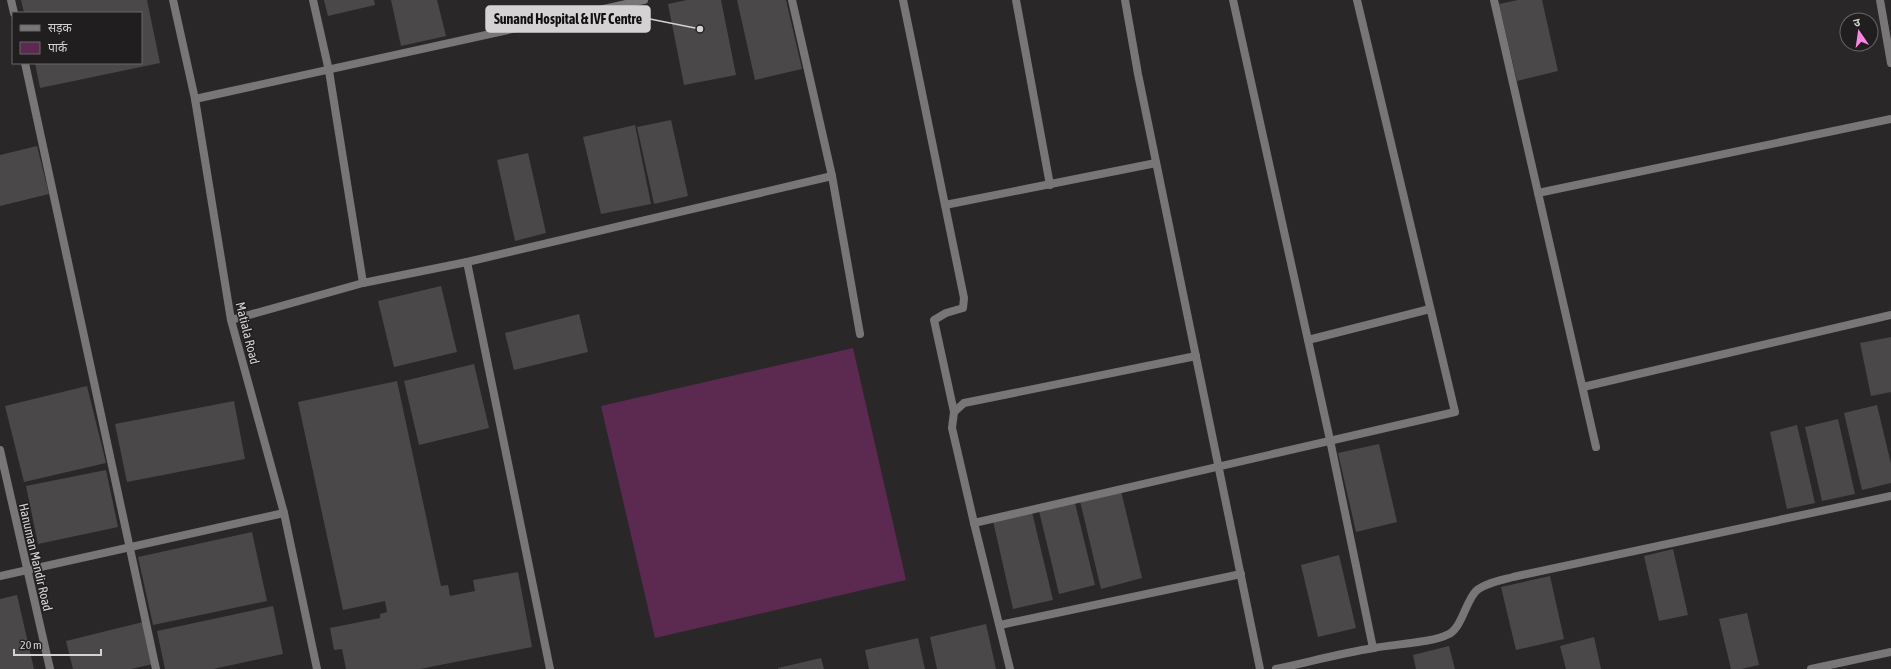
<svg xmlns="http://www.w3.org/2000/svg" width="1891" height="669" viewBox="0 0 1891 669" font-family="'Asap Condensed','Noto Sans Devanagari',sans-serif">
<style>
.green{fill:#5c2a51}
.building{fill:#4b484a}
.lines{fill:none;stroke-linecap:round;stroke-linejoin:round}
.street{stroke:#797678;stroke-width:8}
.labels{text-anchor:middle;stroke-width:3;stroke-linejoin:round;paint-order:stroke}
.street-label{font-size:13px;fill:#d4d2d3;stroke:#201e1f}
.leader{fill:none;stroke:#d4d2d3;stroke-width:1.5}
.callout-dot{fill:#d4d2d3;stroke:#201e1f;stroke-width:1.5}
.callout{fill:#d4d2d3;stroke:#d4d2d3;stroke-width:1.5}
.callout-label{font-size:14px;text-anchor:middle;font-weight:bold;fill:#111}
</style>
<rect width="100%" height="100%" fill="#2a2729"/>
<!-- green -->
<path class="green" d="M853,348L906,580L655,638L601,406Z"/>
<!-- building -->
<g class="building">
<path d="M21,0H147L160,63L40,88L35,63H141V13H24Z"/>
<path d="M324,0H374L375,5L328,16Z"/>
<path d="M391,0H437L446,36L401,46Z"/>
<path d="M687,0H721L736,75L684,85L668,4Z"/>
<path d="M737,0H786L802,69L755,80Z"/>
<path d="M1518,0H1542L1558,71L1517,81L1499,4Z"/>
<path d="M671,120L688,196L654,204L637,127Z"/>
<path d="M635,125L651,204L601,214L583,137Z"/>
<path d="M37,146L49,194L0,206V155Z"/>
<path d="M528,153L546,233L515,241L497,160Z"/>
<path d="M441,286L457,352L394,367L378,301Z"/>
<path d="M579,314L588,352L514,370L505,333Z"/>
<path d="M1891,337V392L1871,396L1860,343Z"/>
<path d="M474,364L489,428L419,445L404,381Z"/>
<path d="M397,381L441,586L448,585L450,596L475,591L473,580L518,572L532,647L420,669H346L342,649L334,650L330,628L380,618V614L387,612L385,601L343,610L298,402Z"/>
<path d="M87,386L106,463L24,482L5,406Z"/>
<path d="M234,401L245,459L127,482L115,424Z"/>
<path d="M1877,405L1891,464V483L1862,490L1844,413Z"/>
<path d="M1838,419L1855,494L1822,501L1805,427Z"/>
<path d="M1797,425L1815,503L1787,509L1770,432Z"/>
<path d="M1379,444L1397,522L1356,532L1338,453Z"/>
<path d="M106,470L118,527L38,544L26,486Z"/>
<path d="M1121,491L1142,578L1101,589L1080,501Z"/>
<path d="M1075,503L1095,585L1059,594L1039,511Z"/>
<path d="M1032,512L1053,600L1013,609L993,521Z"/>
<path d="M252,532L267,601L153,625L138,557Z"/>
<path d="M1673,549L1688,615L1659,621L1644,556Z"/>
<path d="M1339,555L1356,628L1318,637L1301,565Z"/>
<path d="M1550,576L1564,639L1516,650L1501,587Z"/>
<path d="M17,595L34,669H0V599Z"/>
<path d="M273,606L283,654L213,669H165L157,631Z"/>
<path d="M1747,613L1759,665L1741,669H1731L1719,619Z"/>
<path d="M143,622L153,664L131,669H73L66,641Z"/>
<path d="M986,624L996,669H937L930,637Z"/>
<path d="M1594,637L1601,669H1566L1560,646Z"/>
<path d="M918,638L925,669H869L865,650Z"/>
<path d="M1449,646L1455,669H1416L1413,655Z"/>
<path d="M821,658L824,669H778V668Z"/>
</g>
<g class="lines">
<!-- street -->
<g class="street">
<path d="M11,0L14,13"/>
<path d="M173,0L195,99L231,320L284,513L317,669"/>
<path d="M313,0L329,71L363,283"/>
<path d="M792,0L832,176L860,334"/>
<path d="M903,0L964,298L963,308L946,313L934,320L954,412"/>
<path d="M1016,0L1050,185"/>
<path d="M1125,0L1138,74L1260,669"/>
<path d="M1233,0L1330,440L1373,648"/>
<path d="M1494,0L1596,447"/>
<path d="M1880,0L1891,63"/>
<path d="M25,63L156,669"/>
<path d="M195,99L644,0"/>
<path d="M1538,193L1891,119"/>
<path d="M945,205L1156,163"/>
<path d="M467,262L550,669"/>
<path d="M231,320L363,283L467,262L832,176"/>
<path d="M1308,340L1430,309"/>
<path d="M1583,387L1891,315"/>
<path d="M0,450L50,669"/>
<path d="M974,523L1455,412L1357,0"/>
<path d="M0,576L284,513"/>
<path d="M1000,625L1241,574"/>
<path d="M1010,669L974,523L952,428L954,412L964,403L1196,356"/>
<path d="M1276,669C1309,662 1341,653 1374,648C1394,644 1432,643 1449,634C1462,627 1465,603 1476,591C1485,583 1502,580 1513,577L1891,496"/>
<path d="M1811,669L1891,652"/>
</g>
</g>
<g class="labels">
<!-- street labels -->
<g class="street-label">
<text transform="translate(248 333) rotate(76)" y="5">Matiala Road</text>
<text transform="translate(36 557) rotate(77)" y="5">Hanuman Mandir Road</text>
</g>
</g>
<!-- callouts -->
<path class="leader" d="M700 29L650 19"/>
<circle class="callout-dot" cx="700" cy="29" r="4"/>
<rect class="callout" x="486" y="6" width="164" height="26" rx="4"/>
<g class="callout-label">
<text x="568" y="24">Sunand Hospital &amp; IVF Centre</text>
</g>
<!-- legend -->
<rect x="12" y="12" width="130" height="52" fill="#201e1f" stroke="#686667"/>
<rect x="20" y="25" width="20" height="6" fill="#797678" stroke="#686667"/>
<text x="48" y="32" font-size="12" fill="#d4d2d3">सड़क</text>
<rect x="20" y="42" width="20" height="12" fill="#5c2a51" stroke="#686667"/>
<text x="48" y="52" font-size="12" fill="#d4d2d3">पार्क</text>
<!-- north arrow -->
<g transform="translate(1859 32) rotate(347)"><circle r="19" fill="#201e1f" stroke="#686667"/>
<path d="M0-3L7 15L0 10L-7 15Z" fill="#fd86e2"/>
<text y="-6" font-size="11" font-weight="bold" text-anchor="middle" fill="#d4d2d3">उ</text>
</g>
<!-- scale -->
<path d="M14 649v6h87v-6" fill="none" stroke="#d4d2d3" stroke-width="2"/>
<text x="20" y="649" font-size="12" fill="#d4d2d3" stroke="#201e1f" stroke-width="3" paint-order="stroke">20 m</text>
</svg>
